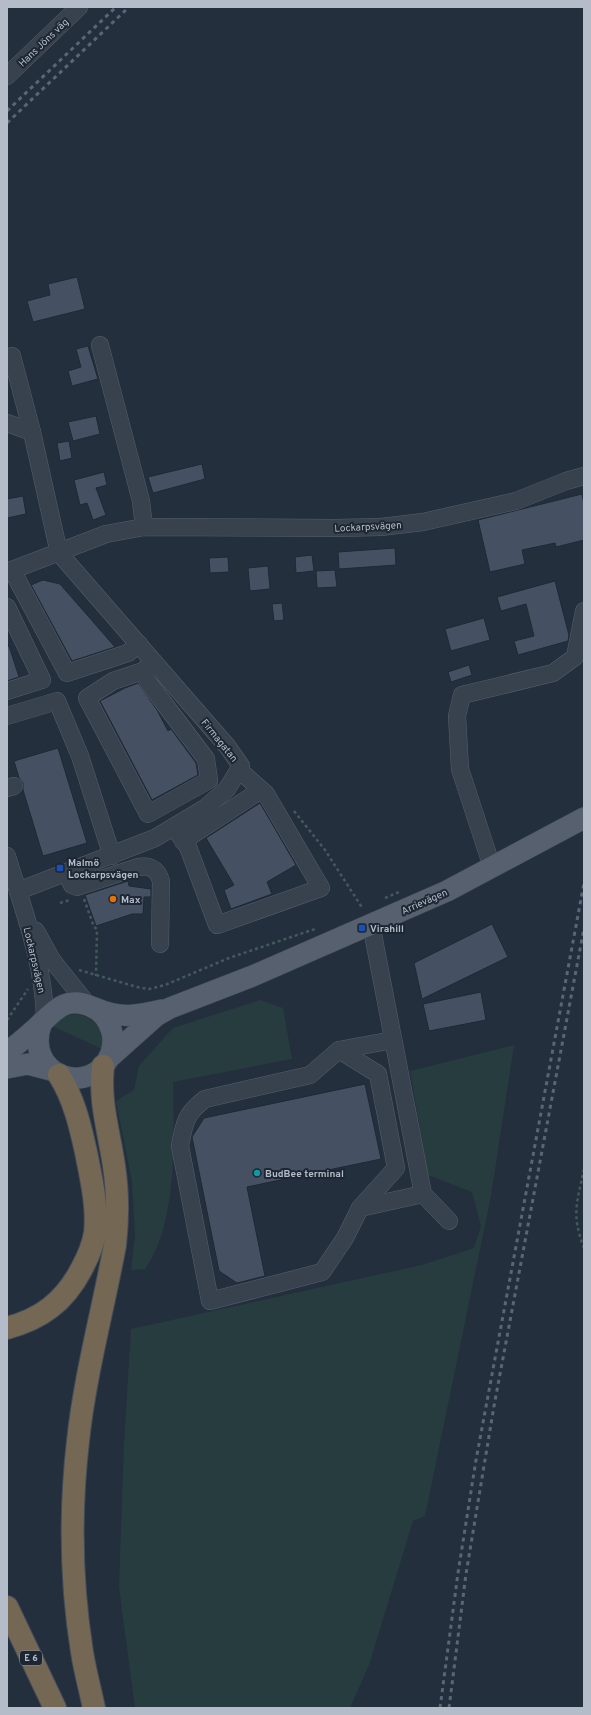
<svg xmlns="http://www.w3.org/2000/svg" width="591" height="1715" viewBox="0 0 591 1715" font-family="Overpass,sans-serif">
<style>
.green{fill:#263c3f}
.building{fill:#455162;stroke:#1f2835}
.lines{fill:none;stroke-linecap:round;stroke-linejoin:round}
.minor-casing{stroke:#565f6c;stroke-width:18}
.major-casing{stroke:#414a57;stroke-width:22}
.highway-casing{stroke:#434c59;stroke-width:24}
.path{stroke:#44595c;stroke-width:2.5;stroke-dasharray:3 3;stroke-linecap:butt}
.minor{stroke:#38414e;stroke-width:17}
.major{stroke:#56606e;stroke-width:21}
.highway{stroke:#746855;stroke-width:22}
.rail{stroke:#5a6575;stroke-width:3;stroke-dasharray:4 4;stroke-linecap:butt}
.transit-dot{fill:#1a4fb4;stroke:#1d2633;stroke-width:1.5}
.food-dot{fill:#e8710a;stroke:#1d2633;stroke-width:1.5}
.culture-dot{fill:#0f9aa8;stroke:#1d2633;stroke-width:1.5}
.labels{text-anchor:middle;stroke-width:4;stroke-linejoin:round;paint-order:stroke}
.shield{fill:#1d2633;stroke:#878f9c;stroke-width:1}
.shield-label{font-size:9px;font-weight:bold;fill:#b4bcc9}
.street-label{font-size:10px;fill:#b4bcc9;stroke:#1d2633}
.poi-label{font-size:10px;font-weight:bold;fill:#b4bcc9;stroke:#1d2633;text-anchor:start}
</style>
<rect width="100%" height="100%" fill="#242f3e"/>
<!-- green -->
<g class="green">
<path d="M260,1000L283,1008L292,1059L173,1082C174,1137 178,1223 145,1269L131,1270L135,1235L132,1181L116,1101L134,1090L139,1066L173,1028Z"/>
<path d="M76,1014C94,1017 106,1030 102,1049L52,1026C59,1018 65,1015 76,1014Z"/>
<path d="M514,1045L491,1196L425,1516L413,1521L369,1665L350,1708H135L119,1587L124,1444L131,1329L422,1265L474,1248L481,1226L472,1192L428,1175L410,1071Z"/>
</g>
<!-- building -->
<g class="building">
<path d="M77,277L85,309L33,322L27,301L50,295L48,284Z"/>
<path d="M88,346L98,379L72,386L68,371L81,367L76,349Z"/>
<path d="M96,416L100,434L73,441L68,422Z"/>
<path d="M69,441L72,458L60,461L57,443Z"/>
<path d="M202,464L205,479L153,493L148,477Z"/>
<path d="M104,472L107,485L96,488L106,515L93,520L87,503L80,505L74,480Z"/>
<path d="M582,494L584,504V540L556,547L555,543L522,550L525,564L490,572L478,520Z"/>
<path d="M23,496L26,514L7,518V499Z"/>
<path d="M395,548L396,565L339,569L338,552Z"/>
<path d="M312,555L314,571L296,573L295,557Z"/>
<path d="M228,557L229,572L210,573L209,558Z"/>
<path d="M268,566L270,589L250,591L248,568Z"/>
<path d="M335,570L337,587L317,588L316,571Z"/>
<path d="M43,580L60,584L115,647L72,661L31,585Z"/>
<path d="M555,581L569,635L568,641L518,655L514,641L534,636L526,604L501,611L497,597Z"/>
<path d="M282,603L284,620L274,621L272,604Z"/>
<path d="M484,618L490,640L451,651L445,629Z"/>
<path d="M9,646L19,677L7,681V647Z"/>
<path d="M469,665L472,675L451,682L448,672Z"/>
<path d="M138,683L157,710L168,731L171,729L196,763L198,775L152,800L100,701L125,688Z"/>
<path d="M58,748L87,843L43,856L23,790V783L19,778L14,761Z"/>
<path d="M260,803L296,865L267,882L272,894L231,909L224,890L234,885L206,838Z"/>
<path d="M128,881L129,886L151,889V897H144L143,914H132L96,926L85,895Z"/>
<path d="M492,924L508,957L422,999L414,963Z"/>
<path d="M481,992L486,1020L429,1031L423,1004Z"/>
<path d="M365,1084L381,1159L247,1187L265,1276L237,1283L219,1271L192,1137L204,1118Z"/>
</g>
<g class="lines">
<!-- minor casing -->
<g class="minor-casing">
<g id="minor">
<path d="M7,76L79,7"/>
<path d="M100,345L141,501L144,527"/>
<path d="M12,356L32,432"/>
<path d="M7,423L32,432L59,553L227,746L241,766L227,789L205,808L155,838L18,891"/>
<path d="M12,570L67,673L128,653L139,644"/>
<path d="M7,572L106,534L144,527L336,528L381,527L423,522L516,501L566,481L584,476"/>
<path d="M7,607L42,680L7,691"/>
<path d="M143,671L148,682L206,759L209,780L148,814L87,698L113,681L143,671L154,662"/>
<path d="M7,716L57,701L80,756L112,856"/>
<path d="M7,788L14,786"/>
<path d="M174,827L188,847L217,925L321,888L266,794L239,770"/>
<path d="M183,841L261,790"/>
<path d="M7,856C23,909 44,963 45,1019"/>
<path d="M492,867L460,769L457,716L462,695L553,673L575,657L584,611"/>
<path d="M66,873L72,885L77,887L138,867C151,865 157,869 161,881L160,944"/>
<path d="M371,924L423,1194L449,1221"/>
<path d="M36,931L52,960L88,1005"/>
<path d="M393,1040L339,1050L310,1075L205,1099C186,1113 184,1123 180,1146L210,1301L322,1272L345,1238L360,1208L423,1194"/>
<path d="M339,1050L378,1074L396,1168L360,1208"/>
</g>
</g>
<!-- major casing -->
<g class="major-casing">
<g id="major">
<path d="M95,1008C120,1019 136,1016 162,1010"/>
<path d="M7,1052C17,1045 26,1037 35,1029C53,1013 64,994 92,1007C101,1011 108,1020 111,1029C114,1037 113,1046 111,1053C93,1100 21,1076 42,1022"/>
<path d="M109,1058L156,1016L170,1008L255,975L447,891L584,818"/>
<path d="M7,1068L28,1064L51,1070"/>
</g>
</g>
<!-- highway casing -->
<g class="highway-casing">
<g id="highway">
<path d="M7,1328C41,1319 64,1302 81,1270C87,1259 93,1246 95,1233C98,1207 91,1178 86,1152C80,1125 74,1099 59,1075"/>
<path d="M7,1607L55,1708"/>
<path d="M94,1708C90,1689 85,1671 82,1652C71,1583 70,1510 78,1441C85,1375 103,1310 115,1245C118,1218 118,1192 114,1166C109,1131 99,1102 103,1066"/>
</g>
</g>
<!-- path -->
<g class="path">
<path d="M294,811L325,850L363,909"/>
<path d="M385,898L399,892"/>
<path d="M84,899L94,927L97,929L96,976"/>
<path d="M60,903L70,900"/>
<path d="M79,970L137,987L149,989L165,985L229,958L315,929"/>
<path d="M7,1020L28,989"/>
<path d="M584,1169C577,1203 571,1214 584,1248"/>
</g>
<!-- minor -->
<use href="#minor" class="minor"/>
<!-- major -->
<use href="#major" class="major"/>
<!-- highway -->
<use href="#highway" class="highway"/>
<!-- rail -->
<g class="rail">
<path d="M7,111L116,7"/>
<path d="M7,123L129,7"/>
<path d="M440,1708L458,1573L476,1460L584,883"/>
<path d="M449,1708L466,1574L494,1406L584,928"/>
</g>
</g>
<!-- markers -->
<g class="transit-dot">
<rect x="56" y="864" width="8" height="8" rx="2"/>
<rect x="358" y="924" width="8" height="8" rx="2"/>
</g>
<circle class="food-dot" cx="113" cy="899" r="4"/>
<circle class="culture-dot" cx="257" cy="1173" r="4"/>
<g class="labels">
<!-- shield labels -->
<rect class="shield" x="20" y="1651" width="22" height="14" rx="3"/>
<g class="shield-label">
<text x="31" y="1661">E 6</text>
</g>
<!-- street labels -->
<g class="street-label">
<text transform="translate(43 42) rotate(-44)" y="4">Hans Jöns väg</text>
<text transform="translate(368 526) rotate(-3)" y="4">Lockarpsvägen</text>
<text transform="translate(220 740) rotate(51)" y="4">Firmagatan</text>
<text transform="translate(424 901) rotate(-24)" y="4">Arrievägen</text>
<text transform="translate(35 960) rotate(77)" y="4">Lockarpsvägen</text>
</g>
<!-- poi labels -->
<g class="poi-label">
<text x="68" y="866">Malmö<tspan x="68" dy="12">Lockarpsvägen</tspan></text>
<text x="121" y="903">Max</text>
<text x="370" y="932">Virahill</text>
<text x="265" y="1177">BudBee terminal</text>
</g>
</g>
<!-- border -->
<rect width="591" height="1715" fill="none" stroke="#b4bcc9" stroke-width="16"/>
</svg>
